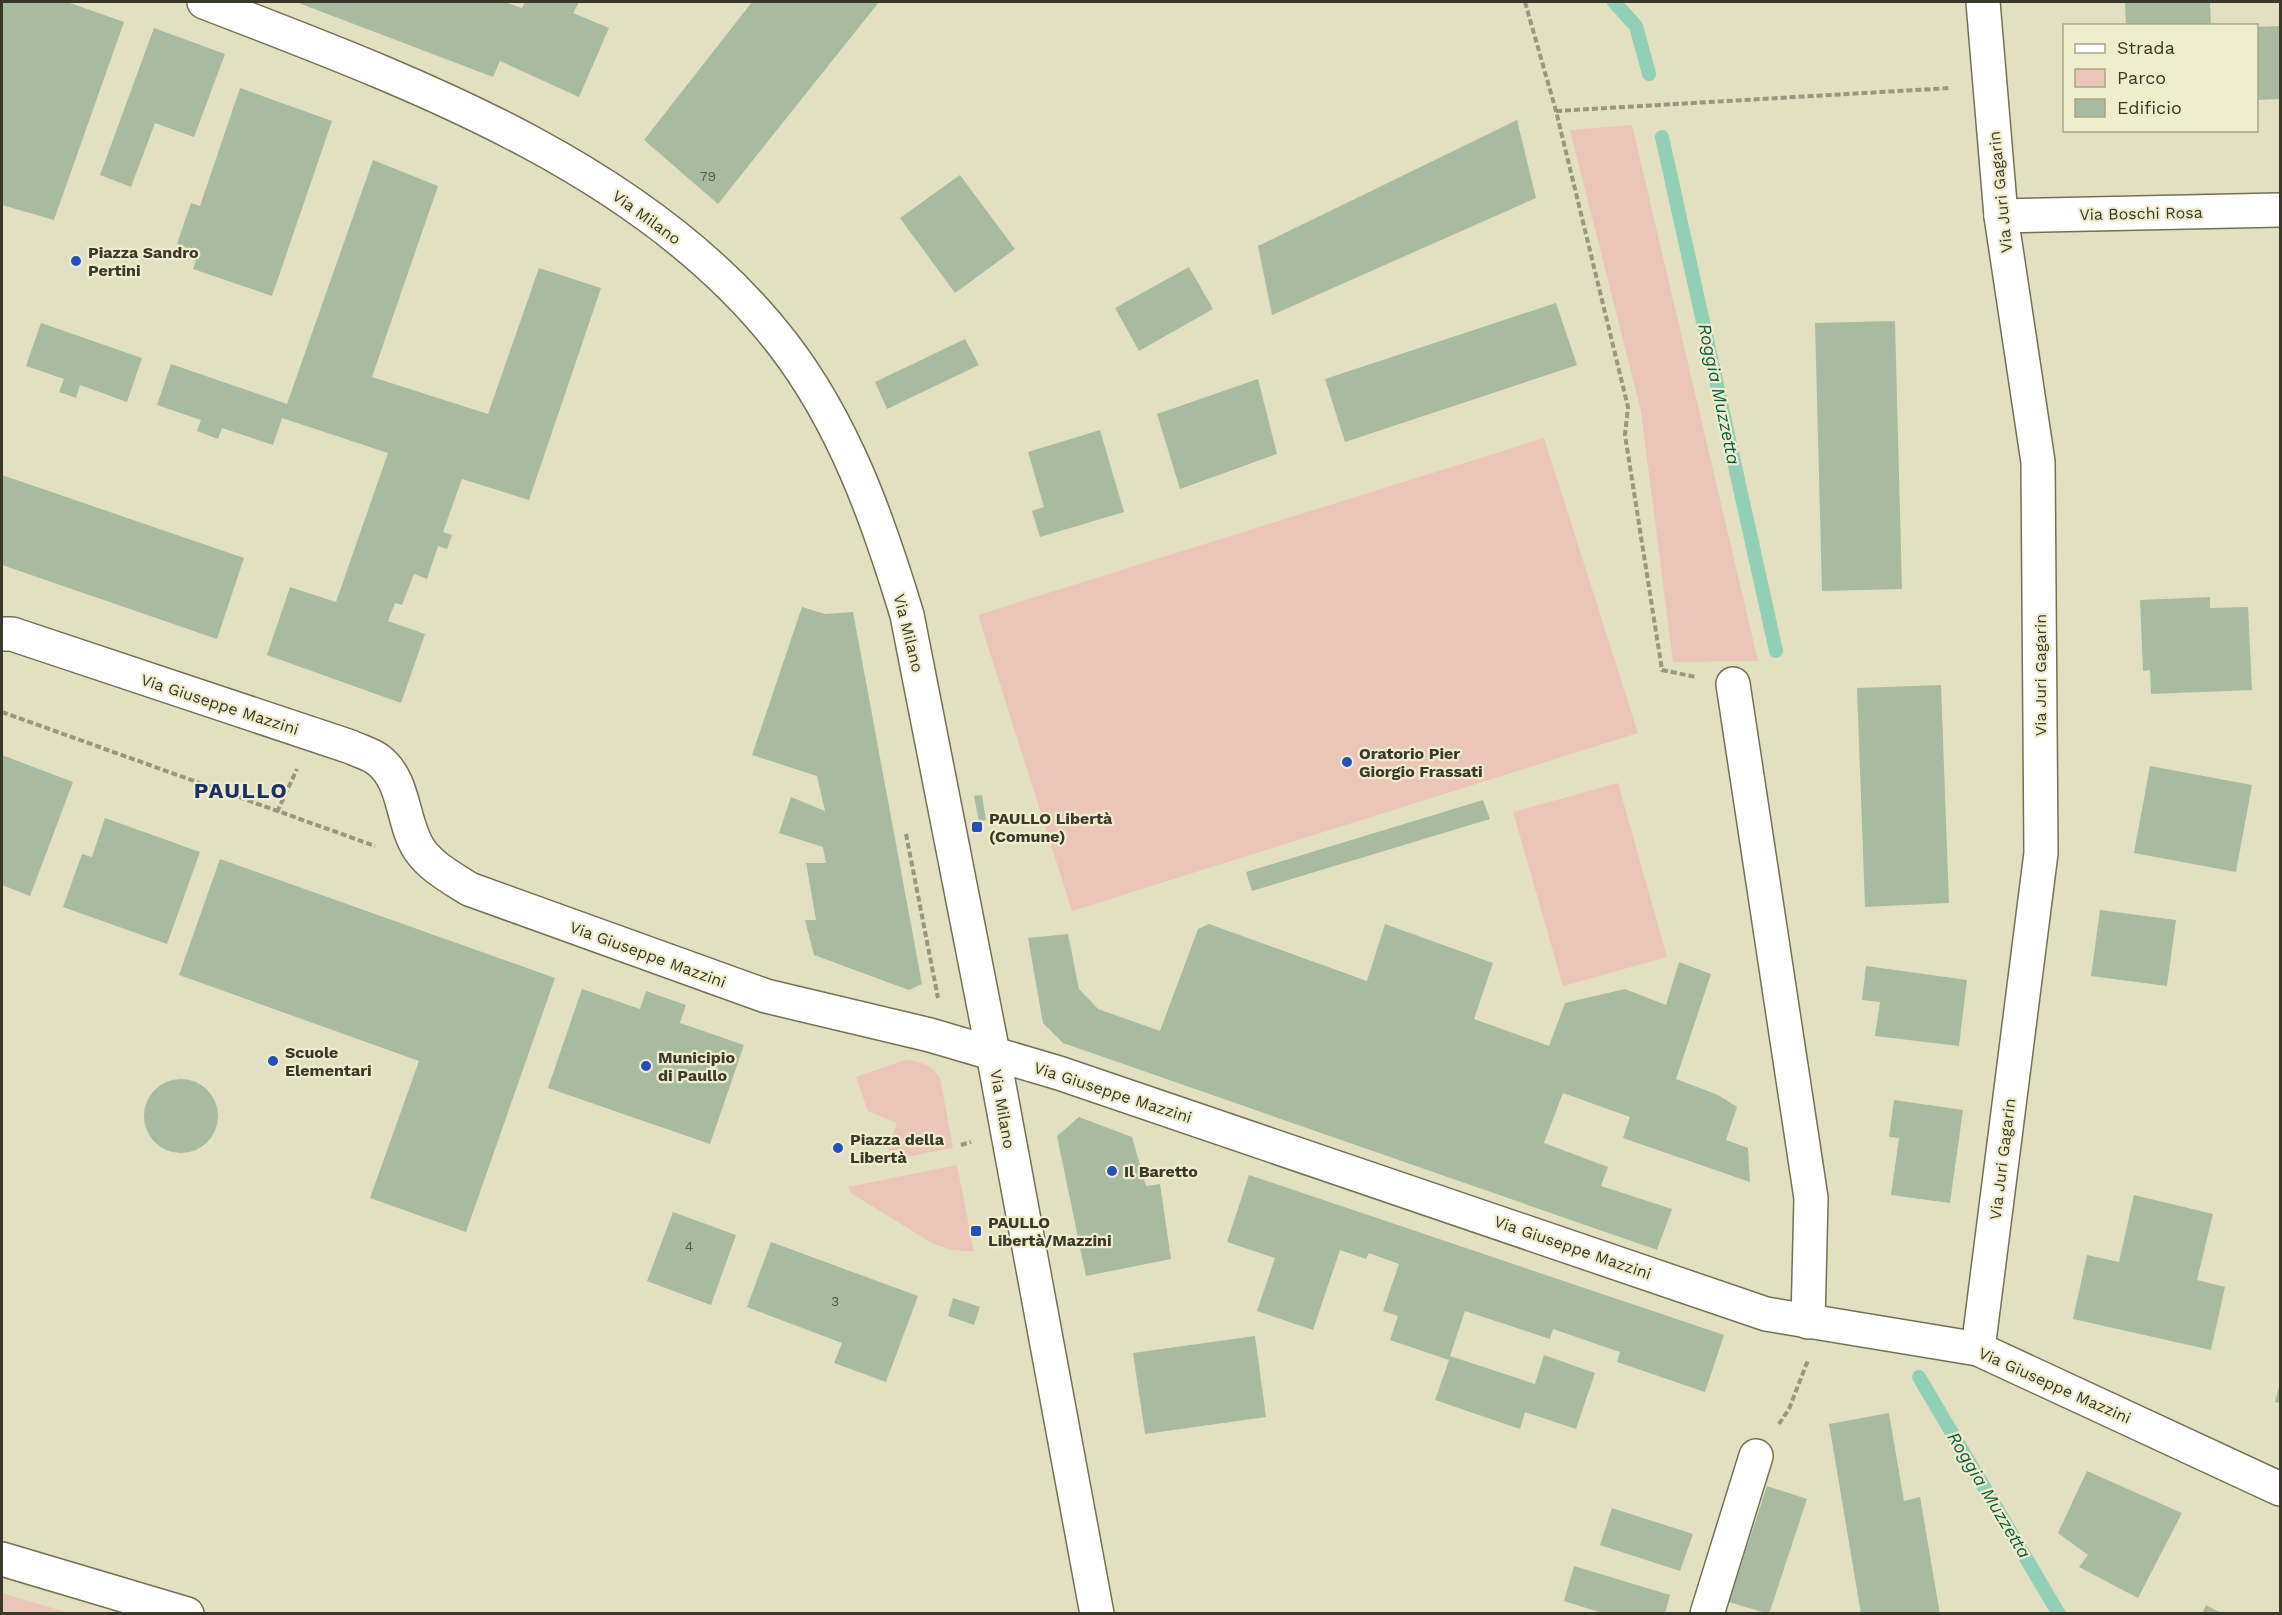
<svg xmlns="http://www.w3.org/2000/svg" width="2282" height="1615" viewBox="0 0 2282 1615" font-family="'Work Sans',sans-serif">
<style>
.green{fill:#ebc5b8}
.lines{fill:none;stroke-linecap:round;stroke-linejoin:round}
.stream{stroke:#91cfb7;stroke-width:14}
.building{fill:#a8bba0}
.minor-casing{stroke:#737154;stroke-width:36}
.path{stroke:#98967e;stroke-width:4;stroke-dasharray:6 3;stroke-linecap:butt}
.minor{stroke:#fff;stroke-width:33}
.poi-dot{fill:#264ebc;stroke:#f0edcd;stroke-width:2}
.labels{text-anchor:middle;stroke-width:4.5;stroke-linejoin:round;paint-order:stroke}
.number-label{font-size:14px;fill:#555948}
.street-label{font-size:16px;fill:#39382b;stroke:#f0edcd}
.poi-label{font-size:16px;font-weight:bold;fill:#39382b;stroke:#f0edcd;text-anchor:start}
.water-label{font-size:18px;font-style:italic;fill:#0b5d46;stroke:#f0edcd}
.district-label{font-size:22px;font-weight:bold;letter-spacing:1.5px;fill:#1b3067;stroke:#f0edcd}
</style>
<rect width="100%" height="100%" fill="#e2e0c0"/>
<!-- green -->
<g class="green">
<path d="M1632,125L1758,661L1673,662L1641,411L1570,130Z"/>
<path d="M1544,438L1638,733L1072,911L978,615Z"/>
<path d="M1618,783L1667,957L1563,986L1513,812Z"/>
<path d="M905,1060C920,1061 932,1065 940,1078L953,1148L895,1159L888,1149L897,1123L868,1111L856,1077Z"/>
<path d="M957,1165L974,1251C957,1252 945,1249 930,1242L851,1193L848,1187Z"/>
<path d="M2,1593L69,1613H2Z"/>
</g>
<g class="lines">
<!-- stream -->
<g class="stream">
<path d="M1614,2L1636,26L1649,74"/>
<path d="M1662,137L1776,651"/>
<path d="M1919,1377L2059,1614"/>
</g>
</g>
<!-- building -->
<g class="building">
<path d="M2,2H67L124,22L54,220L2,205Z"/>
<path d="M296,2H504L522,8L525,2H579L573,13L609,28L579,97L500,61L493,77Z"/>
<path d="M752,2H879L718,204L644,140Z"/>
<path d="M2125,2H2210L2211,26H2126Z"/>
<path d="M2280,26V99L2256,100V27Z"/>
<path d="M154,28L225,54L194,137L155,123L131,187L100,175Z"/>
<path d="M240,88L332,121L272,296L193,269L196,261L182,257L185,247L177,244L191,203L200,206Z"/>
<path d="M1517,120L1536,198L1272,315L1258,246Z"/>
<path d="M373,160L438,186L372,377L488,414L539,268L601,288L529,500L462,479L443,532L452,535L447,549L438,546L427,579L414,574L402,605L395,603L388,621L425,634L401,703L267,655L290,587L336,602L388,453L282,418L273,445L222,428L218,439L197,431L201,420L157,405L171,364L287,404Z"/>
<path d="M960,175L1015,249L955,293L900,218Z"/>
<path d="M1189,267L1213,309L1139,351L1115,308Z"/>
<path d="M1556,303L1577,365L1345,442L1325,379Z"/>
<path d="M1895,321L1902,589L1822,591L1815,323Z"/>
<path d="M41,323L142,358L127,402L80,385L76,398L59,392L64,379L26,366Z"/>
<path d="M965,339L979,365L887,409L875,382Z"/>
<path d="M1258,379L1277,454L1180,489L1157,414Z"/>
<path d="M1100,430L1124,512L1040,537L1032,511L1044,507L1028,452Z"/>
<path d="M2,475L244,558L217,639L2,565Z"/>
<path d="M2210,597V608L2248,607L2252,690L2151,694L2150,670L2143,671L2140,600Z"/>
<path d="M802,607L825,614L853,612L922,984L909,990L814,955L805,920H816L806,863H826L823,847L779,833L791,797L825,811L817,776L752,755Z"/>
<path d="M1941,685L1949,903L1865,907L1857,688Z"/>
<path d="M2,755L73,782L30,896L2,885Z"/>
<path d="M2150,766L2252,785L2236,872L2134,853Z"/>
<path d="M982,795L986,820L979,821L974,796Z"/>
<path d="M1483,800L1490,819L1252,891L1246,872Z"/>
<path d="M105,818L200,852L167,944L63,907L82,854L92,857Z"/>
<path d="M220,859L555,978L466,1232L370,1198L419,1061L179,975Z"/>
<path d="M2100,910L2176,920L2167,986L2091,976Z"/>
<path d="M1209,924L1367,981L1385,924L1493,963L1474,1019L1549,1046L1565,1003L1625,989L1666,1005L1679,962L1711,974L1676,1079L1718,1095L1737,1107L1726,1140L1748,1148L1750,1182L1623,1138L1630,1117L1563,1093L1544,1143L1608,1167L1601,1186L1672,1209L1657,1250L1063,1043L1043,1023L1028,938L1068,934L1079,989L1098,1009L1160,1031L1198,929Z"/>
<path d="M1866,966L1967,980L1959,1046L1875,1036L1880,1002L1862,1000Z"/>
<path d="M582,989L640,1009L646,991L660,996L686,1005L680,1023L744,1045L710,1144L548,1088Z"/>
<circle cx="181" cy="1116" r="37"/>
<path d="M1894,1100L1963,1110L1950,1203L1891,1195L1899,1138L1889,1137Z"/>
<path d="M1079,1117L1132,1137L1146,1186L1160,1184L1171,1259L1086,1276L1057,1136Z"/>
<path d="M1249,1175L1724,1335L1705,1392L1617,1362L1620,1352L1553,1329L1550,1339L1465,1311L1450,1356L1535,1384L1544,1355L1595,1373L1576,1429L1525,1412L1520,1429L1435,1400L1449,1360L1390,1340L1398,1316L1383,1311L1399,1264L1369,1253L1366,1259L1340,1250L1313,1330L1257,1311L1275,1258L1227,1242Z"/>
<path d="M2134,1195L2213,1214L2197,1280L2225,1287L2211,1350L2073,1319L2087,1255L2119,1262Z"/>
<path d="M673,1212L736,1235L711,1305L647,1281Z"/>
<path d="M771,1242L918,1296L886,1382L834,1363L842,1343L747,1307Z"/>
<path d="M953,1298L980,1307L974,1325L948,1316Z"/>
<path d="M1255,1336L1266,1417L1145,1434L1133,1353Z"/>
<path d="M2280,1383V1403L2275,1402Z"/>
<path d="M1889,1413L1904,1501L1920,1497L1940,1614H1861L1829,1424Z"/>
<path d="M2087,1471L2182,1513L2138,1598L2079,1567L2088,1555L2058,1533Z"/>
<path d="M1767,1486L1807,1499L1769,1614L1729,1602Z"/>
<path d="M1612,1508L1693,1534L1680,1571L1600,1545Z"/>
<path d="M1574,1566L1670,1595L1665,1614H1605L1564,1601Z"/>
<path d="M2206,1605L2223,1614H2202Z"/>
</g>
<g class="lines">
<!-- minor casing -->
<g class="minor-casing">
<g id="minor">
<path d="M204,2C406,80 645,166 782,343C844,423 878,519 907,615L993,1053L1097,1614"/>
<path d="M2001,216L2280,210"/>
<path d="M2,634H12L351,747C359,751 370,754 377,759C406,780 401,821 419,849C431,867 452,878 469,889L766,996L930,1035L1059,1073L1766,1314L1978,1349L2280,1489"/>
<path d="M1733,684L1811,1198L1808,1322"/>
<path d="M1978,1349L2041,853L2038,462L2001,216L1983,2"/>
<path d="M2,1559L187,1614"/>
<path d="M1707,1614L1756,1456"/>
</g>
</g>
<!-- path -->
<g class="path">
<path d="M1525,2L1556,111L1628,407L1625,435L1662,670L1696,677"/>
<path d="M1556,111L1950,88"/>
<path d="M2,712L375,846"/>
<path d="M277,812L297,769"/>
<path d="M906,834L938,998"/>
<path d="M961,1145L971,1142"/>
<path d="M1779,1424L1789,1409L1808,1360"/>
</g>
<!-- minor -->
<use href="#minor" class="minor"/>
</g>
<!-- markers -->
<g class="poi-dot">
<circle cx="76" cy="261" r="6"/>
<circle cx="1347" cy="762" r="6"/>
<rect x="971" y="821" width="12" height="12" rx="3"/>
<circle cx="273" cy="1061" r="6"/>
<circle cx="646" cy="1066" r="6"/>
<circle cx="838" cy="1148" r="6"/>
<circle cx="1112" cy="1171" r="6"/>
<rect x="970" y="1225" width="12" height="12" rx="3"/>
</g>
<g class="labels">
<!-- number labels -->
<g class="number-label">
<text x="708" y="181">79</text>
<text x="689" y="1251">4</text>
<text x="835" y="1306">3</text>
</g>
<!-- street labels -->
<g class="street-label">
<text transform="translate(2000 192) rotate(-96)" y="6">Via Juri Gagarin</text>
<text transform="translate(2141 213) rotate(-1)" y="6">Via Boschi Rosa</text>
<text transform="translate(647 217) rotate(36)" y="6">Via Milano</text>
<text transform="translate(909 633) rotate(76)" y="6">Via Milano</text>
<text transform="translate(2040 675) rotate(-90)" y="6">Via Juri Gagarin</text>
<text transform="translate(220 704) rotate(18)" y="6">Via Giuseppe Mazzini</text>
<text transform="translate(648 954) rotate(20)" y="6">Via Giuseppe Mazzini</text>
<text transform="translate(1113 1092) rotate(18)" y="6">Via Giuseppe Mazzini</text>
<text transform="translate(1003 1109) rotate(80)" y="6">Via Milano</text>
<text transform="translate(2002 1159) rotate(-83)" y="6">Via Juri Gagarin</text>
<text transform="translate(1573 1247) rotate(19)" y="6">Via Giuseppe Mazzini</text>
<text transform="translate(2055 1385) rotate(24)" y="6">Via Giuseppe Mazzini</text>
</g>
<!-- poi labels -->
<g class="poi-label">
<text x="88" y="258">Piazza Sandro<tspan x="88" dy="18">Pertini</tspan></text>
<text x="1359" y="759">Oratorio Pier<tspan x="1359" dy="18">Giorgio Frassati</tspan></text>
<text x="989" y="824">PAULLO Libertà<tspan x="989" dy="18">(Comune)</tspan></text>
<text x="285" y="1058">Scuole<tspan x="285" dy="18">Elementari</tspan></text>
<text x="658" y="1063">Municipio<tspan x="658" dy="18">di Paullo</tspan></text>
<text x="850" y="1145">Piazza della<tspan x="850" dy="18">Libertà</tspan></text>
<text x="1124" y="1177">Il Baretto</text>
<text x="988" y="1228">PAULLO<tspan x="988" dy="18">Libertà/Mazzini</tspan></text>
</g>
<!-- water labels -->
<g class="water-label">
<text transform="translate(1719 394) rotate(78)" y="6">Roggia Muzzetta</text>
<text transform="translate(1989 1495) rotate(59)" y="6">Roggia Muzzetta</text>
</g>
<!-- district labels -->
<g class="district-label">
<text x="241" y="798">PAULLO</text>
</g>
</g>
<!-- border -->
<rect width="2282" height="1615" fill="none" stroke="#39382b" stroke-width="6"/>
<!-- legend -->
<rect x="2063" y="24" width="195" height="108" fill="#f0edcd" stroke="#a7a58c" stroke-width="1.5"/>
<rect x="2075" y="44" width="30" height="9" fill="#ffffff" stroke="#a7a58c" stroke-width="1.5"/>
<text x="2117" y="54" font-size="18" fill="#39382b">Strada</text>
<rect x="2075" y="69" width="30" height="18" fill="#ebc5b8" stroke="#a7a58c" stroke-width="1.5"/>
<text x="2117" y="84" font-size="18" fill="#39382b">Parco</text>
<rect x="2075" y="99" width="30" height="18" fill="#a8bba0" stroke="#a7a58c" stroke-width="1.5"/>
<text x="2117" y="114" font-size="18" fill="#39382b">Edificio</text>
</svg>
